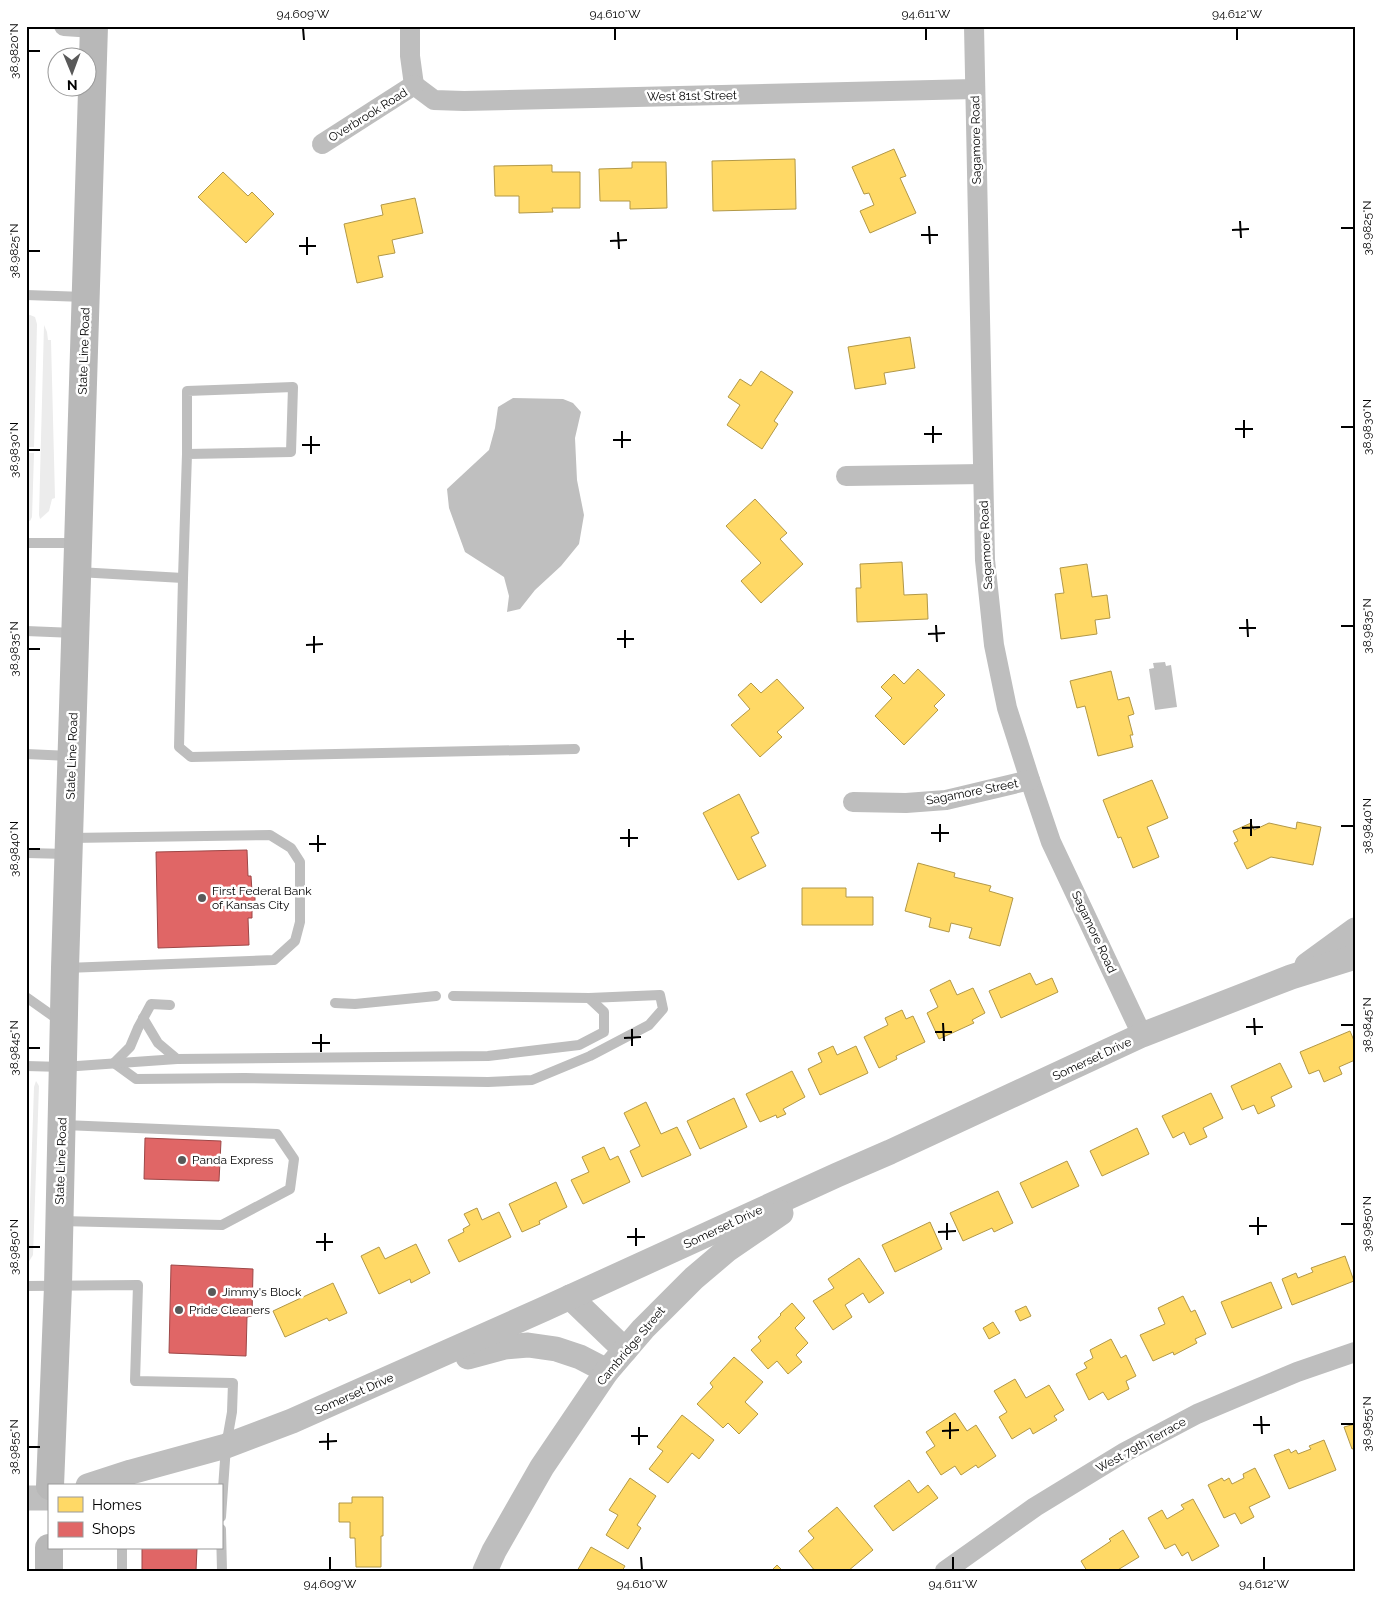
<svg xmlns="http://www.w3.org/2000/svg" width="1381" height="1597" viewBox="0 0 1381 1597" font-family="Raleway,sans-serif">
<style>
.green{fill:#ececec}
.water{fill:#bfbfbf}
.homes{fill:#ffd966;stroke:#b29847}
.shops{fill:#e06666;stroke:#9d4747}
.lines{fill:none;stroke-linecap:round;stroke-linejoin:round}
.service{stroke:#bebebe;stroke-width:10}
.minor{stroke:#bebebe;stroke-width:20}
.tertiary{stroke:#bebebe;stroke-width:25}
.secondary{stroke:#b8b8b8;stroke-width:28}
.ticks{fill:none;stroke:#000;stroke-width:2}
.poi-dot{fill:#595959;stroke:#fff;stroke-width:2}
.labels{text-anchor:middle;stroke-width:5;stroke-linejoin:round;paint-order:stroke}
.street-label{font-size:12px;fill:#000;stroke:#fff}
.poi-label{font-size:12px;fill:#000;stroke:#fff;text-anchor:start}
.neatline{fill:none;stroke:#000;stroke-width:2}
.ticks-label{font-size:12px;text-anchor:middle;fill:#000}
</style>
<rect width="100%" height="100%" fill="#fff"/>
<!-- green -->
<g class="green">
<path d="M30,315L35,317L37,324L34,447H26V316Z"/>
<path d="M44,325L47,332L48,340H51L55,498L52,499L49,511L40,519L39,515Z"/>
<path d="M26,453H34L32,517L30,521L26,520Z"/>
<path d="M28,1081L29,1086L26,1164V1082Z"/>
<path d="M36,1081L39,1086L33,1255L28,1263L34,1087Z"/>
</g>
<!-- water -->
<g class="water">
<path d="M513,398L563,399L573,403L581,412L575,438L577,480L584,515L579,544L561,566L535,590L520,609L507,612L509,596L504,577L465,552L449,508L447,489L489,450L495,428L498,407Z"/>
<path d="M1165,662L1166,666L1171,665L1177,707L1155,710L1149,669L1154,668L1153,663Z"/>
</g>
<!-- homes -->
<g class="homes">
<path d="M894,149L906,176L900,178L916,213L870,233L860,211L874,205L869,193L864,194L852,167Z"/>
<path d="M795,159L796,209L713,211L712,161Z"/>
<path d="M632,162H666L667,208L630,209V201H600L599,169L632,168Z"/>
<path d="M552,165V172H580V208H552L553,212L519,213V196H495L494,166Z"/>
<path d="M223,172L248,196L252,192L274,214L246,243L198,197Z"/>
<path d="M415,198L423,233L392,240L395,253L378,256L383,277L357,283L344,224L383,215L381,205Z"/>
<path d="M910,337L915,368L884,373L886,384L855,389L848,347Z"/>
<path d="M761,371L793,392L774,421L778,424L762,449L727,425L740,405L728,397L740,379L751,386Z"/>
<path d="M755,499L787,533L780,539L803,564L761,603L741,581L761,563L726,526Z"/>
<path d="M902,562L904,595L927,594L928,619L857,622L856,588H861L860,564Z"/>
<path d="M1087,564L1092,597L1107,595L1110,618L1095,620L1097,634L1061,639L1055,594L1064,593L1060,568Z"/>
<path d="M918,669L945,695L934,706L938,710L904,745L875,716L892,698L881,687L894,674L904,684Z"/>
<path d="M1111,671L1118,700L1129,697L1134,714L1128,716L1133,735H1130L1133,747L1098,756L1085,706L1077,708L1070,681Z"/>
<path d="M777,679L804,708L777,732L782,737L760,757L731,725L750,709L738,695L751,683L761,693Z"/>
<path d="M1152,780L1168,818L1147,827L1159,857L1133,868L1121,837L1118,838L1103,800Z"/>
<path d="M739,794L759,833L751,837L766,866L738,880L703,813Z"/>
<path d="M1297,822L1321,827L1313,865L1271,857L1247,869L1234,843L1238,841L1233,831L1251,823L1254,830L1269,823L1296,829Z"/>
<path d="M918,863L955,873L954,877L991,886L989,891L1013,898L1000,946L969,938L972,928L951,923L949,932L929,927L931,918L905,911Z"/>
<path d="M802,888H846V897H873V925H802Z"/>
<path d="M1030,973L1036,985L1052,978L1058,992L1001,1018L989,991Z"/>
<path d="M950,980L957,995L973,988L985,1013L972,1020L974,1023L939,1039L927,1013L938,1007L930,990Z"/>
<path d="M902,1010L906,1019L913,1016L925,1042L896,1056L897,1059L879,1068L864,1037L888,1025L885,1018Z"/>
<path d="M1350,1031L1355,1043V1060L1339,1067L1342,1074L1324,1082L1319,1070L1309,1074L1300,1052Z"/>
<path d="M833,1046L837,1055L856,1046L868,1073L820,1095L808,1069L822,1062L818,1053Z"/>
<path d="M1280,1063L1292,1087L1271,1097L1275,1106L1258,1114L1254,1105L1242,1110L1231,1086Z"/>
<path d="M792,1071L805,1097L783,1109L786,1114L777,1118L776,1115L760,1122L746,1094Z"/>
<path d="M1211,1093L1223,1118L1203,1128L1207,1137L1190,1145L1184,1132L1173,1138L1162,1116Z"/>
<path d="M734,1098L747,1127L700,1149L687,1121Z"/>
<path d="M646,1102L661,1134L677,1127L691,1155L642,1177L630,1151L640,1146L624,1113Z"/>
<path d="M1137,1128L1149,1154L1102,1176L1090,1151Z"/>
<path d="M604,1147L610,1160L618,1156L630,1182L583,1204L571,1180L589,1172L582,1157Z"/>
<path d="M1067,1161L1079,1186L1032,1208L1020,1183Z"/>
<path d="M556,1182L567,1207L539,1221L540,1224L522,1232L509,1204Z"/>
<path d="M998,1191L1013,1223L994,1232L992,1228L963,1241L950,1213Z"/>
<path d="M477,1208L482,1220L499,1212L511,1237L459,1262L448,1240L464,1232L463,1229L470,1225L464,1214Z"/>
<path d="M930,1222L942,1249L895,1272L882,1245Z"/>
<path d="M416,1244L430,1273L411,1283L410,1279L379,1294L361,1256L379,1247L385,1259Z"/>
<path d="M1345,1256L1354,1281L1292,1305L1282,1279L1296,1273L1298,1278L1313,1272L1311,1268Z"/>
<path d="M859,1258L884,1293L869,1303L863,1293L845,1305L852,1317L833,1330L813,1301L834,1288L828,1279Z"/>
<path d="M1271,1282L1282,1308L1232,1328L1221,1302Z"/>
<path d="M333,1283L347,1313L329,1321L327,1318L285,1337L273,1311Z"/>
<path d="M1183,1296L1191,1312L1195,1310L1206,1334L1195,1339L1197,1343L1174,1355L1173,1352L1153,1361L1140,1335L1165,1324L1158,1308Z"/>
<path d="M792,1303L805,1318L795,1328L808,1343L796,1355L802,1362L788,1374L777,1361L768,1369L751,1350L761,1341L758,1337L781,1315L780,1314Z"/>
<path d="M1026,1306L1031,1316L1020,1321L1015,1311Z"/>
<path d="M993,1322L1000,1333L989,1339L983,1328Z"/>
<path d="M1111,1339L1121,1358L1126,1355L1136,1376L1126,1381L1129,1389L1108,1400L1103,1392L1089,1400L1076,1374L1087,1368L1084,1363L1093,1358L1090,1350Z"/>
<path d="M734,1357L763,1382L745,1402L758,1414L739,1434L728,1423L723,1428L697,1404L713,1387L710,1383Z"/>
<path d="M1015,1379L1026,1398L1049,1385L1064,1410L1054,1416L1057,1420L1033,1434L1030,1428L1012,1439L999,1417L1007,1412L994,1391Z"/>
<path d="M955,1413L967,1431L976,1425L996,1456L978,1468L976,1465L961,1475L955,1466L941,1475L926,1452L935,1446L926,1432Z"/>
<path d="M682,1415L714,1440L699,1459L692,1453L668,1483L649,1469L663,1451L657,1447Z"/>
<path d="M1355,1424V1448L1352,1449L1344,1427Z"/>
<path d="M1324,1440L1336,1470L1289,1489L1274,1455L1289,1449L1291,1453L1296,1450L1298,1454L1311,1449L1309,1446Z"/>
<path d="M1255,1468L1270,1497L1249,1507L1254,1517L1241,1524L1235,1513L1224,1518L1208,1485L1222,1478L1224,1481L1229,1478L1232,1484L1244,1478L1243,1474Z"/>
<path d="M630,1478L656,1496L637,1525L641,1528L628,1549L606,1535L618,1515L609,1510Z"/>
<path d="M909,1480L918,1493L928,1485L938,1498L893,1531L874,1506Z"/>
<path d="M352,1497H383V1536H381V1567H356L355,1538H350V1522H339V1503H352Z"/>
<path d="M1193,1499L1219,1546L1192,1561L1188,1552L1182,1556L1175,1544L1165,1549L1148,1518L1162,1510L1167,1519L1184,1509L1181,1505Z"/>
<path d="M837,1507L873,1550L848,1571H815L799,1551L814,1538L808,1531Z"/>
<path d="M1123,1530L1139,1557L1116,1571H1087L1081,1561L1111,1541L1109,1539Z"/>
<path d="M591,1547L625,1566L622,1571H577Z"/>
<path d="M777,1565L783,1571H771Z"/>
</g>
<!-- shops -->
<g class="shops">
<path d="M247,850L248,876H251L252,892H255V903H252V918H248L249,945L158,948L156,852Z"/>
<path d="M145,1138L221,1141L219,1181L144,1179Z"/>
<path d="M171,1265L253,1269L252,1316L247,1317L246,1356L169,1353Z"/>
<path d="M142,1548H197L196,1571H142Z"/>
</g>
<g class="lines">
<!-- service -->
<g class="service">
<path d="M26,295L85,297"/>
<path d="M26,543H78"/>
<path d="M78,572L183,578L179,747L191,757L575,749"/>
<path d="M183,578L187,454L291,452L293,387L187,391V454"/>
<path d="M26,631L75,633"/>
<path d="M26,754L70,756"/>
<path d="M26,853L68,854"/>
<path d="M66,968L274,960L295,941L300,922V862L291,848L270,835L70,838"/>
<path d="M26,997L60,1021"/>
<path d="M335,1003L355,1004L436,996"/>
<path d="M143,1018L158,1043L177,1059"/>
<path d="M114,1063L136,1079L245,1078L488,1082L532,1080L590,1056L649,1025L663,1009L660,995L589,998L453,996"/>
<path d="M114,1063L130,1047L138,1028L151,1004L170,1005"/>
<path d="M26,1066L63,1067L177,1059L488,1056L579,1045L604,1032V1012L589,998"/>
<path d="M61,1221L222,1225L290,1189L294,1159L277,1134L64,1125"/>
<path d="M26,1286L138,1285L135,1381L233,1383L232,1412L226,1446L221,1517"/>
<path d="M221,1529L222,1571"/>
<path d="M122,1571V1548"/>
</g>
<!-- minor -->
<g class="minor">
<path d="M64,26L94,28"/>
<path d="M410,26V56L414,85"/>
<path d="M974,26L985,560L994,645L1007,708L1030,780L1051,842L1142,1035"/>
<path d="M414,85L434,100L464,101L975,89"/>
<path d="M322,144L414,85"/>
<path d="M846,476L983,474"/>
<path d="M853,802L906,803L946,800L1030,780"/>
<path d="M945,1571L1035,1507L1125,1452L1197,1414L1297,1372L1355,1352"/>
</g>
<!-- tertiary -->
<g class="tertiary">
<path d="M1307,965L1355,930"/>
<path d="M570,1297L625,1350"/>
<path d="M468,1357L505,1347L528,1345L556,1349L580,1357L607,1371"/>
<path d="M88,1486L131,1472L226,1446L292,1421L544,1309L837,1175L890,1152L1142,1035L1291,977L1355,957"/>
<path d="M26,1498H49"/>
<path d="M485,1571L494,1551L542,1467L607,1371L643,1329L694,1278L727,1250L781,1213"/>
</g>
<!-- secondary -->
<g class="secondary">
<path d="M50,1486L58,1286L65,968L94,26"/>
<path d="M49,1571V1548"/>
</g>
</g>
<!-- ticks -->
<path class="ticks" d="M303,28L304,40M615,28V40M926,28V40M1237,28V40M28,51H40M1240,221L1241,238M929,226L930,244M1341,228H1354M1232,230L1249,229M618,232L619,249M921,235H938M307,237V255M610,241L627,240M299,246H316M28,251H40M1244,420V438M933,426V443M1341,427H1354M1235,429H1253M622,431V448M924,434H942M311,436V454M613,440H631M302,445H320M28,450H40M1247,619L1248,637M936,625L937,642M1341,626H1354M1239,628H1256M625,630V648M928,634L945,633M314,636V653M617,639H634M306,645L323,644M28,649H40M1251,819V836M940,824V842M1341,826H1354M1242,828L1260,827M629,829V847M931,833H949M318,835V852M620,838H638M309,844H326M28,849H40M1254,1018L1255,1035M943,1023L944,1041M1341,1025H1354M1246,1027H1263M632,1029V1046M935,1032H952M321,1034V1052M624,1038L641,1037M312,1043H330M28,1048H40M1258,1217V1235M947,1223V1240M1341,1224H1354M1249,1226H1267M636,1228V1246M938,1232L956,1231M325,1233V1251M627,1237H645M316,1242H333M28,1247H40M1261,1416L1262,1434M950,1422V1439M1341,1424H1354M1253,1425H1270M639,1427V1445M942,1431L959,1430M328,1433V1450M631,1436H648M319,1442L337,1441M28,1447H40M330,1557V1570M641,1557L642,1570M953,1557V1570M1264,1557V1570"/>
<!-- markers -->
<g class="poi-dot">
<circle cx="202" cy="898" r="5"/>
<circle cx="182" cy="1160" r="5"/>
<circle cx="212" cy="1292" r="5"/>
<circle cx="179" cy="1310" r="5"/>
</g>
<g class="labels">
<!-- street labels -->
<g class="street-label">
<text transform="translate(692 96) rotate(-1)" y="4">West 81st Street</text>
<text transform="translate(368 115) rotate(-32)" y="4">Overbrook Road</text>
<text transform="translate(976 140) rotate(-91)" y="4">Sagamore Road</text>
<text transform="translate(84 351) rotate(-88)" y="4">State Line Road</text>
<text transform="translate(986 545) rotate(-93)" y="4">Sagamore Road</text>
<text transform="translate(72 756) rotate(-88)" y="4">State Line Road</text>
<text transform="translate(972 792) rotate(-11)" y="4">Sagamore Street</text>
<text transform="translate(1094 932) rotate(65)" y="4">Sagamore Road</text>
<text transform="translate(1092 1059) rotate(-25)" y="4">Somerset Drive</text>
<text transform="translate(61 1161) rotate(-88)" y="4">State Line Road</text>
<text transform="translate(723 1227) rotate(-25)" y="4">Somerset Drive</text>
<text transform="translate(631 1346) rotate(-50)" y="4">Cambridge Street</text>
<text transform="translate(354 1394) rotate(-24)" y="4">Somerset Drive</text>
<text transform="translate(1141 1445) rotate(-29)" y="4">West 79th Terrace</text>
</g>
<!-- poi labels -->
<g class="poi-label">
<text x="212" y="895">First Federal Bank<tspan x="212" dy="14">of Kansas City</tspan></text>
<text x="192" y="1164">Panda Express</text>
<text x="222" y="1296">Jimmy's Block</text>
<text x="189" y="1314">Pride Cleaners</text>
</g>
</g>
<!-- border -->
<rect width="1381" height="1597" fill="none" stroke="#ffffff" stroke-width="55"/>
<!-- legend -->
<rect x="48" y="1484" width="175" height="65" fill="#ffffff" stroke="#999999"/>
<rect x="58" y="1497" width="25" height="15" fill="#ffd966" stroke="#999999"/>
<text x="92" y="1510" font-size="15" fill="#000000">Homes</text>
<rect x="58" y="1522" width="25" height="15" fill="#e06666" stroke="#999999"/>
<text x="92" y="1534" font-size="15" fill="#000000">Shops</text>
<!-- north arrow -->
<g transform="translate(72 72) rotate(179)"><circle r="24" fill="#ffffff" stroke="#999999"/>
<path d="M0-4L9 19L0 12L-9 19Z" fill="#595959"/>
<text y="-8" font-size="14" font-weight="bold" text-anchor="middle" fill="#000000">N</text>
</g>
<rect x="28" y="28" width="1326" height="1542" class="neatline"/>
<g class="ticks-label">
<text x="303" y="18">94.609°W</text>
<text x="615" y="18">94.610°W</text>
<text x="926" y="18">94.611°W</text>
<text x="1237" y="18">94.612°W</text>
<text transform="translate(14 51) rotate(-90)" y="4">38.9820°N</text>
<text transform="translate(1367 228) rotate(-90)" y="4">38.9825°N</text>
<text transform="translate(14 251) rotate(-90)" y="4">38.9825°N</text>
<text transform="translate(1367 427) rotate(-90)" y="4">38.9830°N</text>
<text transform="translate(14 450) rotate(-90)" y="4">38.9830°N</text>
<text transform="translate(1367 626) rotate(-90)" y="4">38.9835°N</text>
<text transform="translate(14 649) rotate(-90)" y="4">38.9835°N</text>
<text transform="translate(1367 826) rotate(-90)" y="4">38.9840°N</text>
<text transform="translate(14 849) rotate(-90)" y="4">38.9840°N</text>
<text transform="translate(1367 1025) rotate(-90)" y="4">38.9845°N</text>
<text transform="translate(14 1048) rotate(-90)" y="4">38.9845°N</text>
<text transform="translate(1367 1224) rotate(-90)" y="4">38.9850°N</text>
<text transform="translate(14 1247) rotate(-90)" y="4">38.9850°N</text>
<text transform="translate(1367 1424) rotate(-90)" y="4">38.9855°N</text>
<text transform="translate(14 1447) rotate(-90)" y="4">38.9855°N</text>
<text x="330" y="1588">94.609°W</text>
<text x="642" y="1588">94.610°W</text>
<text x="953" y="1588">94.611°W</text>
<text x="1264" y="1588">94.612°W</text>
</g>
</svg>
